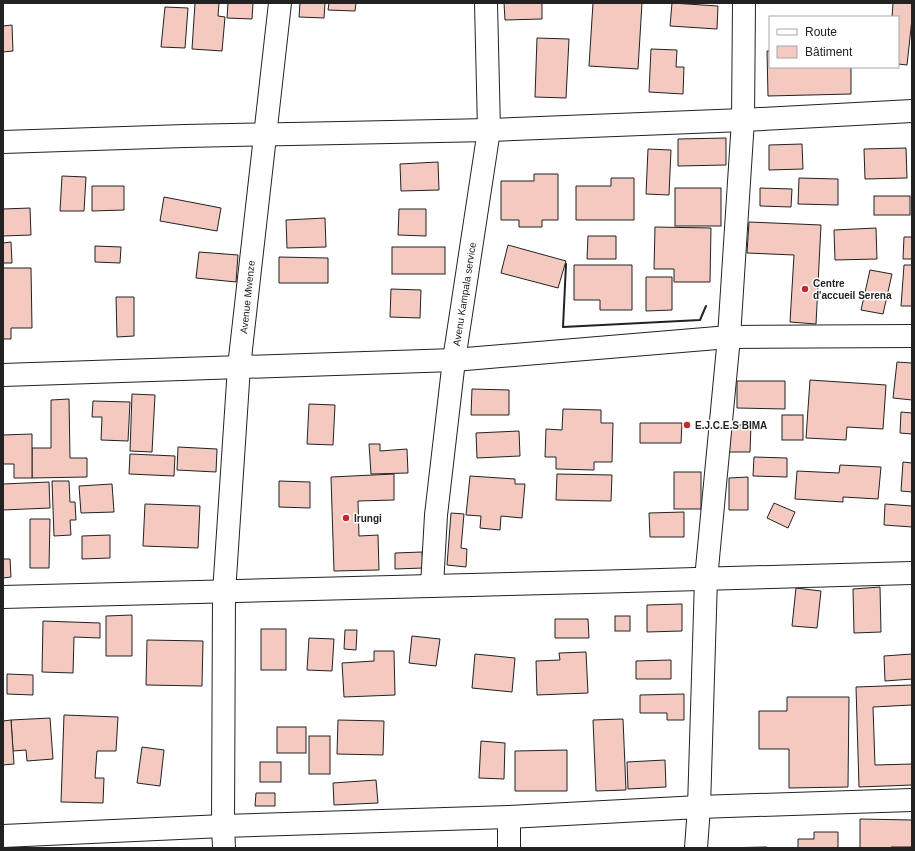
<svg xmlns="http://www.w3.org/2000/svg" width="915" height="851" viewBox="0 0 915 851" font-family="Helvetica,sans-serif">
<style>
.building{fill:#f3c9c0;stroke:#222}
.lines{fill:none;stroke-linecap:round;stroke-linejoin:round}
.minor-casing{stroke:#222;stroke-width:24}
.minor{stroke:#fff;stroke-width:22}
.wall{stroke:#222;stroke-width:2}
.poi-dot{fill:#c62828;stroke:#fff;stroke-width:1.5}
.labels{text-anchor:middle;stroke-width:3;stroke-linejoin:round;paint-order:stroke}
.poi-label{font-size:10px;font-weight:bold;fill:#222;stroke:#fff;text-anchor:start}
.street-label{font-size:10px;fill:#222;stroke:#fff}
</style>
<rect width="100%" height="100%" fill="#fff"/>
<!-- building -->
<g class="building">
<path d="M195,3H219L218,16L225,17L222,51L192,49Z"/>
<path d="M228,3H253L252,19L227,18Z"/>
<path d="M300,3H325L324,18L299,17Z"/>
<path d="M329,3H356L355,11L328,10Z"/>
<path d="M504,3H542V19L505,20Z"/>
<path d="M593,3H642L638,69L589,66Z"/>
<path d="M672,3L718,6L717,29L670,26Z"/>
<path d="M893,3H912V19L907,65L898,64V17H892Z"/>
<path d="M165,7L188,8L185,48L161,47Z"/>
<path d="M12,25L13,51L3,52V26Z"/>
<path d="M537,38L569,39L566,98L535,97Z"/>
<path d="M651,49L677,50L676,67H684L683,94L649,92Z"/>
<path d="M767,51H770V67H851V94L768,96Z"/>
<path d="M726,138V165L678,166V139Z"/>
<path d="M802,144L803,169L769,170V145Z"/>
<path d="M906,148L907,178L865,179L864,149Z"/>
<path d="M648,149L671,150L669,195L646,194Z"/>
<path d="M438,162L439,190L401,191L400,164Z"/>
<path d="M534,174H558V220H542V227H519V220H501V181H534Z"/>
<path d="M62,176L86,177L84,211H60Z"/>
<path d="M611,178H634V220H576V186H611Z"/>
<path d="M799,178L838,179V205L798,204Z"/>
<path d="M92,186H124V210L92,211Z"/>
<rect x="675" y="188" width="46" height="38"/>
<path d="M760,188L792,189L791,207L760,206Z"/>
<rect x="874" y="196" width="36" height="19"/>
<path d="M164,197L221,208L217,231L160,221Z"/>
<path d="M30,208L31,235L3,236V209Z"/>
<path d="M399,209H426V236L398,235Z"/>
<path d="M325,218L326,247L287,248L286,220Z"/>
<path d="M749,222L821,225L816,324L790,322L794,255L747,253Z"/>
<path d="M655,227L711,228L710,282H674V269H654Z"/>
<path d="M876,228L877,259L835,260L834,230Z"/>
<path d="M588,236H616V259H587Z"/>
<path d="M904,237H912V259H903Z"/>
<path d="M11,242L12,263H3V243Z"/>
<path d="M508,245L566,261L558,288L501,273Z"/>
<path d="M95,246L121,247L120,263L95,262Z"/>
<rect x="392" y="247" width="53" height="27"/>
<path d="M199,252L238,255L236,282L196,278Z"/>
<path d="M279,257L328,258V283H279Z"/>
<path d="M574,265H632V310H600V300H574Z"/>
<path d="M904,265H912V306H901Z"/>
<path d="M3,268H31L32,328H11V339H3Z"/>
<path d="M870,270L892,274L883,314L861,310Z"/>
<path d="M646,277H672V310L646,311Z"/>
<path d="M391,289L421,290L420,318L390,317Z"/>
<path d="M116,297H134V336L117,337Z"/>
<path d="M897,362L912,363V400L893,398Z"/>
<path d="M810,380L886,385L883,429L847,427L846,440L806,438Z"/>
<path d="M737,381H785V409L737,408Z"/>
<path d="M472,389L509,390V415H471Z"/>
<path d="M132,394L155,395L152,452L130,451Z"/>
<path d="M69,399L70,458H87V477L32,478V448H51V400Z"/>
<path d="M93,401L130,402L128,441L101,440L102,417H92Z"/>
<path d="M309,404L335,405L333,445L307,444Z"/>
<path d="M563,409L601,410V423H613L612,462H594V470L556,469V457H545L546,429L562,430Z"/>
<path d="M901,412L912,413V434L900,433Z"/>
<rect x="782" y="415" width="21" height="25"/>
<path d="M640,423H682L681,443H640Z"/>
<path d="M730,425H751L750,452H729Z"/>
<path d="M519,431L520,456L477,458L476,433Z"/>
<path d="M32,434V478H14V464H3V435Z"/>
<path d="M369,444H380V451L407,449L408,473L371,474Z"/>
<path d="M178,447L217,449L216,472L177,470Z"/>
<path d="M130,454L175,456L174,476L129,474Z"/>
<path d="M754,457L787,458V477L753,476Z"/>
<path d="M903,462L912,463V492L901,491Z"/>
<path d="M840,465L881,467L878,499L843,497V502L795,499L797,471L839,473Z"/>
<rect x="674" y="472" width="27" height="37"/>
<path d="M394,474V500L358,501L359,536L378,535L379,570L334,571L331,477Z"/>
<path d="M557,474L612,475L611,501L556,500Z"/>
<path d="M470,476L515,479V484H525L522,518L501,516L500,530L480,528L481,516L466,515Z"/>
<path d="M748,477V510H729V478Z"/>
<path d="M52,481H69L70,502H75L76,520H70L71,535L54,536Z"/>
<path d="M279,481L310,482V508L279,507Z"/>
<path d="M49,482L50,508L3,510V484Z"/>
<path d="M112,484L114,512L81,513L79,486Z"/>
<path d="M774,503L795,512L788,528L767,518Z"/>
<path d="M145,504L200,506L198,548L143,546Z"/>
<path d="M885,504L912,506V527L884,525Z"/>
<path d="M684,512V537H650L649,513Z"/>
<path d="M451,513L464,514L461,548L467,549L466,567L447,565Z"/>
<path d="M30,519H50L49,568H30Z"/>
<path d="M110,535V558L82,559V536Z"/>
<path d="M422,552L423,568L395,569V553Z"/>
<path d="M3,559H10L11,577L3,578Z"/>
<path d="M880,587L881,632L854,633L853,589Z"/>
<path d="M796,588L821,591L817,628L792,626Z"/>
<path d="M682,604V631L647,632V605Z"/>
<path d="M132,615V656H106V616Z"/>
<rect x="615" y="616" width="15" height="15"/>
<path d="M555,619H588L589,638H555Z"/>
<path d="M43,621L100,623V638L74,637L73,673L42,672Z"/>
<rect x="261" y="629" width="25" height="41"/>
<path d="M345,630H357L356,650L344,649Z"/>
<path d="M412,636L440,639L436,666L409,663Z"/>
<path d="M309,638L334,639L332,671L307,670Z"/>
<path d="M147,640L203,641L202,686L146,685Z"/>
<path d="M374,651H394L395,695L344,697L342,663L374,661Z"/>
<path d="M586,652L588,693L537,695L536,661L560,660L559,653Z"/>
<path d="M475,654L515,658L512,692L472,688Z"/>
<path d="M912,654V679L885,681L884,656Z"/>
<path d="M671,660V679H636V661Z"/>
<path d="M7,674L33,675V695L7,694Z"/>
<path d="M912,685V705L873,707L875,765L912,764V785L859,787L856,687Z"/>
<path d="M684,694V720H667V713H640V695Z"/>
<path d="M787,697H849L848,787L789,788V749H759V711H787Z"/>
<path d="M64,715L118,717L116,751H97L95,778H104L103,803L61,802Z"/>
<path d="M50,718L53,759L27,761L26,750L13,751L11,720Z"/>
<path d="M623,719L626,790L596,791L593,720Z"/>
<path d="M11,720L14,764L3,765V721Z"/>
<path d="M338,720L384,721L383,755L337,754Z"/>
<rect x="277" y="727" width="29" height="26"/>
<rect x="309" y="736" width="21" height="38"/>
<path d="M481,741L505,743L504,779L479,778Z"/>
<path d="M142,747L164,750L160,786L137,783Z"/>
<path d="M567,750V791H515V751Z"/>
<path d="M665,760L666,787L628,789L627,762Z"/>
<rect x="260" y="762" width="21" height="20"/>
<path d="M376,780L378,803L334,805L333,783Z"/>
<path d="M256,793H275V806H255Z"/>
<path d="M860,819L912,820V847H891V848H860Z"/>
<path d="M814,832H838V848H798V839H814Z"/>
<path d="M767,847V848H720Z"/>
</g>
<g class="lines">
<!-- minor casing -->
<g class="minor-casing">
<g id="minor">
<path d="M3,142L185,136L489,130L743,120L912,111"/>
<path d="M3,375L454,360L729,337L912,336"/>
<path d="M432,586L436,515L454,360L489,130L486,3"/>
<path d="M3,597C306,591 609,581 912,573"/>
<path d="M509,817V848"/>
<path d="M3,836L223,826L509,817L699,807L912,800"/>
<path d="M224,848L223,826L224,593L239,367L280,3"/>
<path d="M696,848L699,807L706,579L729,337L743,120L744,3"/>
</g>
</g>
<!-- minor -->
<use href="#minor" class="minor"/>
<!-- wall -->
<path class="wall" d="M566,264L563,327L700,320L706,306"/>
</g>
<!-- markers -->
<g class="poi-dot">
<circle cx="805" cy="289" r="4"/>
<circle cx="687" cy="425" r="4"/>
<circle cx="346" cy="518" r="4"/>
</g>
<g class="labels">
<!-- poi labels -->
<g class="poi-label">
<text x="813" y="287">Centre<tspan x="813" dy="12">d'accueil Serena</tspan></text>
<text x="695" y="429">E.J.C.E.S BIMA</text>
<text x="354" y="522">Irungi</text>
</g>
<!-- street labels -->
<g class="street-label">
<text transform="translate(464 294) rotate(-81)" y="4">Avenu Kampala service</text>
<text transform="translate(247 297) rotate(-84)" y="4">Avenue Mwenze</text>
</g>
</g>
<!-- border -->
<rect width="915" height="851" fill="none" stroke="#222222" stroke-width="8"/>
<!-- legend -->
<rect x="769" y="16" width="130" height="52" fill="#ffffff" stroke="#a7a7a7"/>
<rect x="777" y="29" width="20" height="6" fill="#ffffff" stroke="#a7a7a7"/>
<text x="805" y="36" font-size="12" fill="#222222">Route</text>
<rect x="777" y="46" width="20" height="12" fill="#f3c9c0" stroke="#a7a7a7"/>
<text x="805" y="56" font-size="12" fill="#222222">Bâtiment</text>
</svg>
